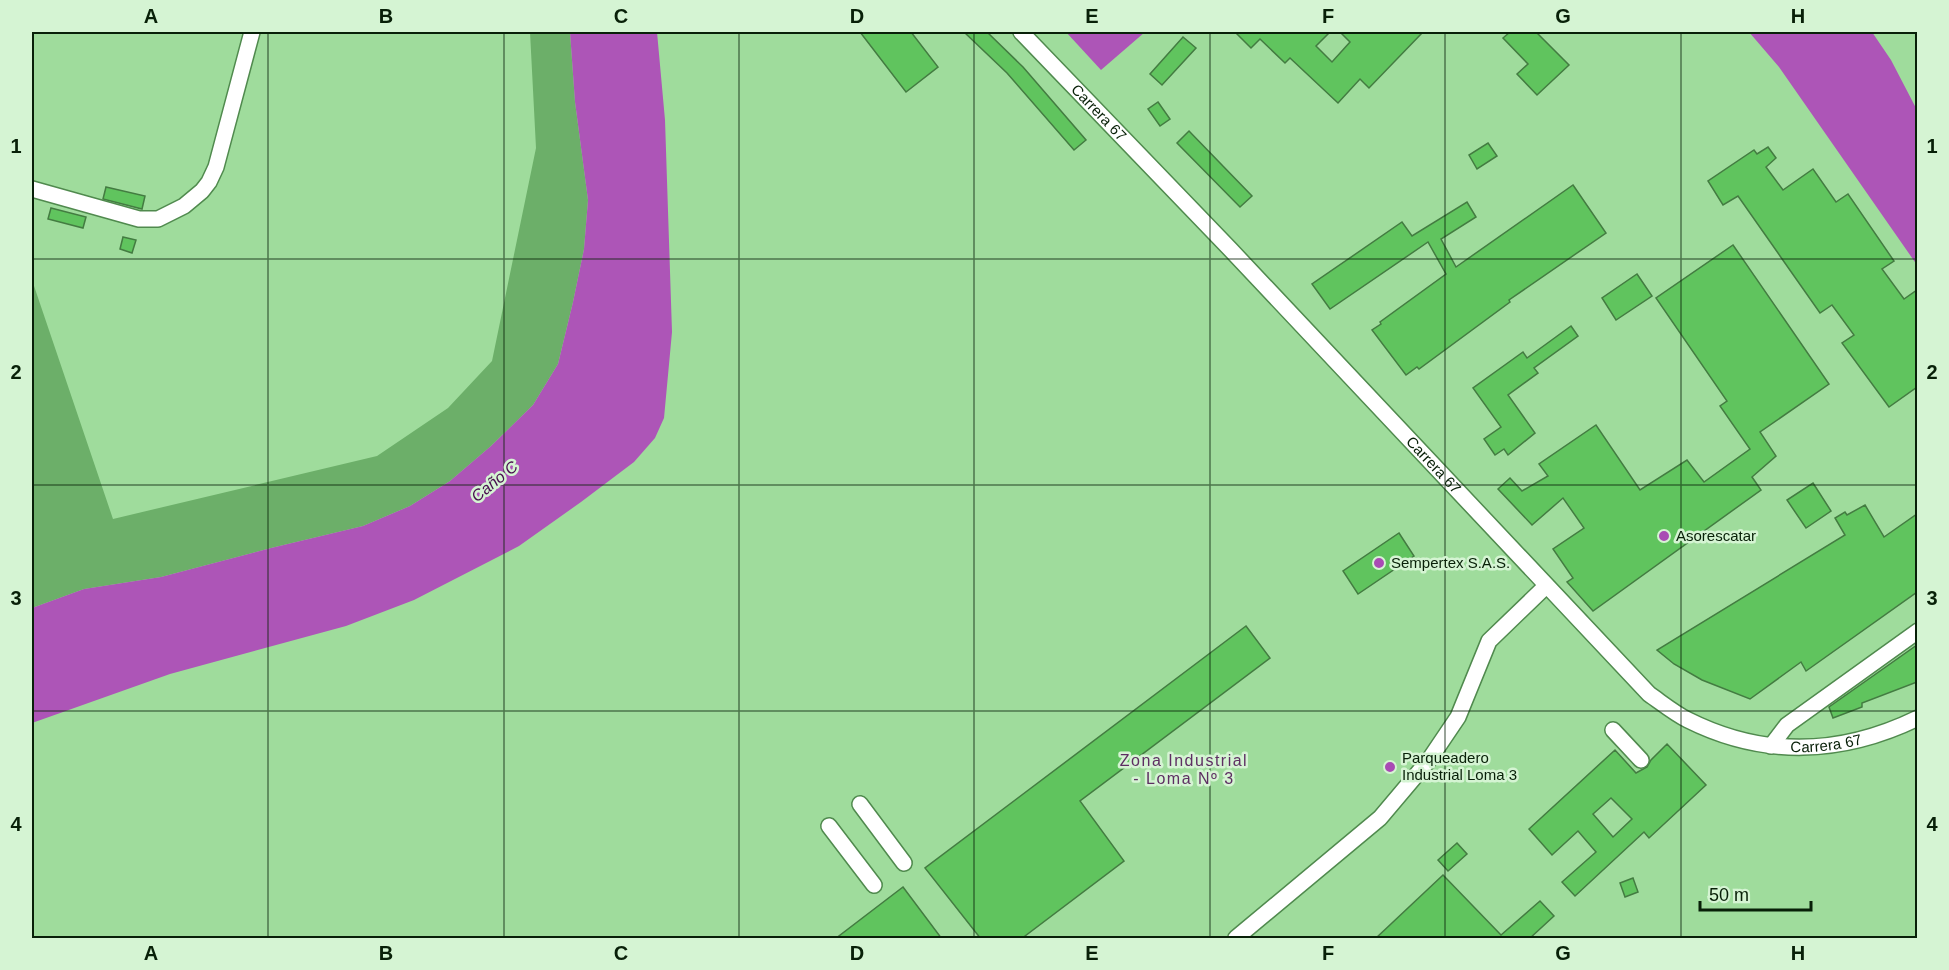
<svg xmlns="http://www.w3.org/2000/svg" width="1949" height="970" viewBox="0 0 1949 970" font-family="Arial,sans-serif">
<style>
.green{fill:#6caf69}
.water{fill:#ad55b7}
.building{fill:#60c45e;stroke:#437c41;stroke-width:1.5;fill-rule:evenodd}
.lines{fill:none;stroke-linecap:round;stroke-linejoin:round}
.minor-casing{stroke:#508a4e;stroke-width:18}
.minor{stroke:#fff;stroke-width:15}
.grid{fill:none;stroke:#082008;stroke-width:1.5;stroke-opacity:0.55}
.poi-dot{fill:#a94bb4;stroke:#d5f4d3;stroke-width:2}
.labels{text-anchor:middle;stroke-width:5;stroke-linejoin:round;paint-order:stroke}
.street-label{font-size:15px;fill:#082008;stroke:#d5f4d3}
.poi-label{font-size:15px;fill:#082008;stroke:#d5f4d3;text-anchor:start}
.water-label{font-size:16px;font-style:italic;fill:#480e4e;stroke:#d5f4d3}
.neighbourhood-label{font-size:16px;letter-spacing:1.5px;fill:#5d2e62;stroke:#d5f4d3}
.neatline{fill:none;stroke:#082008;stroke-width:2}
.grid-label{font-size:20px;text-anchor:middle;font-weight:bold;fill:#082008}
</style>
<rect width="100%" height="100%" fill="#9fdc9c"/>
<!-- green -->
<path class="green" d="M530,32H570L575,102L588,200L584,249L573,302L558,364L533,405L491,446L450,481L410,506L363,526L271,548L161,577L84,589L32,608V280L113,519L377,456L448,408L492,361L536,148Z"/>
<!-- water -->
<g class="water">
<path d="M570,32H657L665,120L672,332L664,418L655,438L634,462L581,502L519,546L414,600L346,626L170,674L32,723V608L84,589L161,577L271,548L363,526L410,506L450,481L491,446L533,405L558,364L573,302L584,249L588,200L575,102Z"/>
<path d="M1066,32H1145L1101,70Z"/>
<path d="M1749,32H1872L1891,60L1917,110V265L1779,67Z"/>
</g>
<!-- building -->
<g class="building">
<path d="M860,32H911L938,67L906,92Z"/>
<path d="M964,32H987L1023,67L1086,140L1074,150L1007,73Z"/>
<path d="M1235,32H1330L1316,46L1332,62L1350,42L1340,32H1423L1369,88L1360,79L1338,103L1290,58L1285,63L1260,39L1251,48Z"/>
<path d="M1510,32H1536L1569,65L1537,95L1517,74L1528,64L1503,38Z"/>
<path d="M1183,37L1196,48L1162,85L1150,74Z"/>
<path d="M1158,102L1170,119L1160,126L1148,109Z"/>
<path d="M1189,131L1252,196L1240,207L1177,143Z"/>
<path d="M1488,143L1497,156L1477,169L1469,155Z"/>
<path d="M1768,147L1776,158L1766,167L1783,190L1813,169L1836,202L1848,194L1894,261L1882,269L1904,299L1917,290V387L1889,407L1842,343L1854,335L1832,305L1820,313L1738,196L1723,205L1708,181L1754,150L1757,154Z"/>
<path d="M1573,185L1606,233L1509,300L1510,302L1419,369L1417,367L1406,375L1372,330L1381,324L1380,322L1446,274L1428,242L1330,309L1312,284L1402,222L1412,236L1467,202L1476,217L1441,239L1456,267Z"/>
<path d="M106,187L145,196L142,209L103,199Z"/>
<path d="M51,208L86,217L83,228L48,219Z"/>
<path d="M123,237L136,240L132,253L120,249Z"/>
<path d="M1733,245L1829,384L1760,432L1776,456L1752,477L1761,490L1593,611L1567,582L1573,578L1553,549L1584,528L1563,498L1532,525L1498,489L1510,478L1522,491L1548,476L1539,464L1596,425L1640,490L1687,460L1704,482L1750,449L1720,406L1727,401L1656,298Z"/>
<path d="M1637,274L1652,296L1616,320L1602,298Z"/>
<path d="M1571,326L1578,336L1534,368L1538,373L1508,395L1535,433L1508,455L1504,449L1495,455L1484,439L1501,427L1473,388L1523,352L1527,358Z"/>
<path d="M1813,483L1831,511L1806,528L1787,500Z"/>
<path d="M1865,505L1884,537L1917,514V592L1806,671L1801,662L1750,699L1702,680L1674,664L1657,650L1845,535L1835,518L1845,512L1847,515Z"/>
<path d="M1399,533L1414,556L1358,594L1343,571Z"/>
<path d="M1246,626L1270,658L1080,801L1124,861L1021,939H981L925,868Z"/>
<path d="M1917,645V682L1862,703V707L1833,718L1829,707Z"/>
<path d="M1667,744L1706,785L1649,838L1644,832L1575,896L1562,882L1596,852L1578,831L1552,855L1529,829L1615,750L1636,773L1647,767L1651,760ZM1611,798L1632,819L1613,837L1593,814Z"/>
<path d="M1457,843L1467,854L1448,871L1438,860Z"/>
<path d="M1443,875L1501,935L1540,901L1554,916L1529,939H1375Z"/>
<path d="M1633,878L1638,892L1625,897L1620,883Z"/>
<path d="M903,887L942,939H835Z"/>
</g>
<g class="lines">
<!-- minor casing -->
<g class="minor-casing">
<g id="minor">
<path id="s1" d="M1021,32L1230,249L1649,694C1662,703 1674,713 1688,720C1764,758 1842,755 1918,718"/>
<path d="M32,189L139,219H158L184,206L202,191L209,182L216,167L252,32"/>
<path d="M1613,730L1641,760"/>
<path d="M1771,746L1787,725L1918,631"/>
<path d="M860,804L904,863"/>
<path d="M829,826L874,885"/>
<path d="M1236,938L1380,818L1429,760L1458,717L1489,641L1546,586"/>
</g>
</g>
<!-- minor -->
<use href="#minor" class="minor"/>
</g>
<!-- grid -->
<path class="grid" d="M268,32V938M504,32V938M739,32V938M974,32V938M1210,32V938M1445,32V938M1681,32V938M32,259H1918M32,485H1918M32,711H1918"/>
<!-- markers -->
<g class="poi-dot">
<circle cx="1664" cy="536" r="6"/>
<circle cx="1379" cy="563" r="6"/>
<circle cx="1390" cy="767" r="6"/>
</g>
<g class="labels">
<!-- street labels -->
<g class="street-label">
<text dy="5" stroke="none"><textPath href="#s1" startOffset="112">Carrera 67</textPath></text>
<text dy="5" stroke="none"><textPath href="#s1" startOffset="598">Carrera 67</textPath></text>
<text dy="5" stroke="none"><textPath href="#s1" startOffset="1102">Carrera 67</textPath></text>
</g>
<!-- poi labels -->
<g class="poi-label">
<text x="1676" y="541">Asorescatar</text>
<text x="1391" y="568">Sempertex S.A.S.</text>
<text x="1402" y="763">Parqueadero<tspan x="1402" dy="17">Industrial Loma 3</tspan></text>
</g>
<!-- water labels -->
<g class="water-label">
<text transform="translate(494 481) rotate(-39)" y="6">Caño C</text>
</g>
<!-- neighbourhood labels -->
<g class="neighbourhood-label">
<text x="1184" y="766">Zona Industrial<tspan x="1184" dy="18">- Loma Nº 3</tspan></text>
</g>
</g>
<!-- border -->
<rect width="1949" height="970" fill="none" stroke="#d5f4d3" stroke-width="66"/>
<!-- scale -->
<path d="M1700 901v9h111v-9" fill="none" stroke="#082008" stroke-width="3"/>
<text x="1709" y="901" font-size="18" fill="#082008" stroke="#d5f4d3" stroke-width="4.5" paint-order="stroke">50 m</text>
<rect x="33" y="33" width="1883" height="904" class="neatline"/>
<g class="grid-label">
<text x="151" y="23">A</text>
<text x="386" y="23">B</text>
<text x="621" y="23">C</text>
<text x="857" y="23">D</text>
<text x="1092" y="23">E</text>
<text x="1328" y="23">F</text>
<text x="1563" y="23">G</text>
<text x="1798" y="23">H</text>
<text x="16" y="153">1</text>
<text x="1932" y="153">1</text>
<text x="16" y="379">2</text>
<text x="1932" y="379">2</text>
<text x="16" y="605">3</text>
<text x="1932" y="605">3</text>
<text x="16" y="831">4</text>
<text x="1932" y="831">4</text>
<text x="151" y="960">A</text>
<text x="386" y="960">B</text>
<text x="621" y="960">C</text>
<text x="857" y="960">D</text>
<text x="1092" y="960">E</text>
<text x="1328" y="960">F</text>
<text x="1563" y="960">G</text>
<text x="1798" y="960">H</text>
</g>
</svg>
